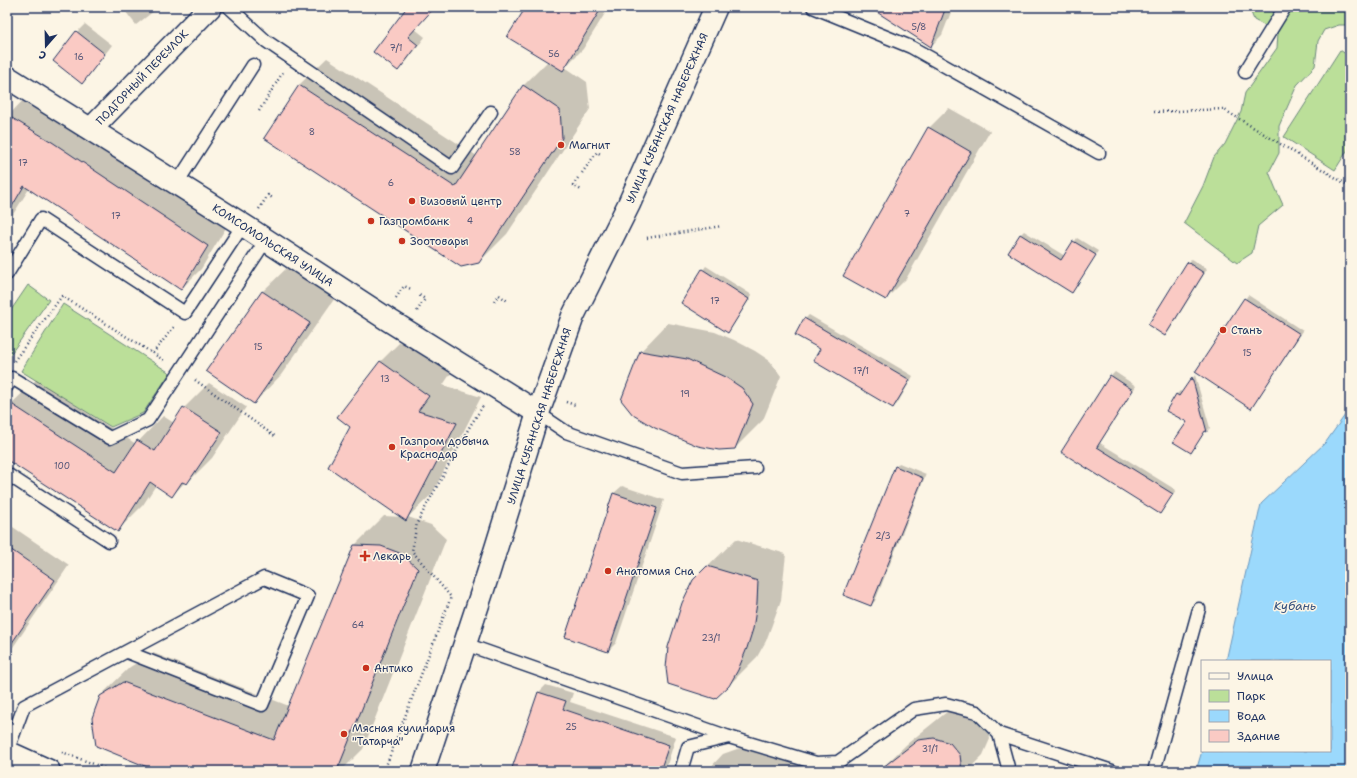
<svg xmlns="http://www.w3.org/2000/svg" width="1357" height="778" viewBox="0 0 1357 778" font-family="'Shantell Sans',sans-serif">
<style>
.green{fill:#bbdf99;stroke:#6b877c}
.water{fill:#9bd9fc;stroke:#6895bd}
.shadow{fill:#0003}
.building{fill:#facac4;stroke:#1b2f5e}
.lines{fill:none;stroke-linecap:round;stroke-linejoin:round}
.service-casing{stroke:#1b2f5e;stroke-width:15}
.minor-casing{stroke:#1b2f5e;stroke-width:25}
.tertiary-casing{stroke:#1b2f5e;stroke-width:25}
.secondary-casing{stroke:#1b2f5e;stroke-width:25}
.path{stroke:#1b2f5e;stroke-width:2.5;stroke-dasharray:1 3;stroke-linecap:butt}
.service{stroke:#fcf5e5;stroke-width:12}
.minor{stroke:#fcf5e5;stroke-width:22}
.tertiary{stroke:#fcf5e5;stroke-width:22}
.secondary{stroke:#fcf5e5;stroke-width:22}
.poi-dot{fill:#c8321e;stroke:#fcf5e5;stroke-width:1.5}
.labels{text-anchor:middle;stroke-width:3;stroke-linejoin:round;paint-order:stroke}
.number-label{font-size:9px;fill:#535678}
.street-label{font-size:11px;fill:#1b2f5e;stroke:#fcf5e5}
.poi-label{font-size:11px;fill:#1b2f5e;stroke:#fcf5e5;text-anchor:start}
.water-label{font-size:12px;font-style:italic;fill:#35517e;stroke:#fcf5e5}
</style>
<rect width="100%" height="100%" fill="#fcf5e5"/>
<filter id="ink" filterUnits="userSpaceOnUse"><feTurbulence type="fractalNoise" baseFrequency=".025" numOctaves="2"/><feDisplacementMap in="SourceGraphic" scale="8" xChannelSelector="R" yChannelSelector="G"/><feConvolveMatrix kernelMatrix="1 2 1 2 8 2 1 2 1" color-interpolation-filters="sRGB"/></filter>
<g filter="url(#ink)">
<!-- green -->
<g class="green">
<path d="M1249,7H1350V25H1339L1324,30L1318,41L1315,66L1297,85L1279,126V153L1269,172L1275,187L1283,205L1258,226L1252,253L1237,263L1184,223L1203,186L1214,157L1225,144L1241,112L1245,93L1277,48L1278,33L1254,20Z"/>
<path d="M1340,50L1350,57V146L1335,170L1284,137Z"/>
<path d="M28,285L49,300L7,359V316Z"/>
<path d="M63,304L170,373L143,413L111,427L21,371Z"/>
</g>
<!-- water -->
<path class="water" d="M1350,408V771H1196L1202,751H1330V661H1226L1261,504L1326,442Z"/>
<!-- shadow -->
<g class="shadow">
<path d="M122,7H159L136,25Z"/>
<path d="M408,7H435L415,29L425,37L406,62L398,70Z"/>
<path d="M527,7H609L583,49L565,67L587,82L590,109L507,234L479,262L299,85L327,58L477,156L523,86L548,61Z"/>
<path d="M871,7H953L942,35L931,46Z"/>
<path d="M85,24L112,45L89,75L54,61L77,32Z"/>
<path d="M28,95L227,226L201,269L181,289L29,189L7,224V117Z"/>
<path d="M949,108L990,131L906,279L886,299L929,128Z"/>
<path d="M1024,231L1065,256L1077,238L1098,251L1075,288L1072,291L1020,235Z"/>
<path d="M1191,259L1207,269L1169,331L1165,335L1187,263Z"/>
<path d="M291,264L337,295L281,375L254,403L208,371L263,291Z"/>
<path d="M706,266L752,295L731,328L703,270Z"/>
<path d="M1248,295L1303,331L1254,404L1196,372Z"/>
<path d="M809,315L913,376L897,404L893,407L821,349L805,319Z"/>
<path d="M668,323L715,332L734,340L755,351L770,361L781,376L763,420L735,448L641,351Z"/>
<path d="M406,336L453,370L443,385L481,397L432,494L408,517L431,525L446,539L363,749L341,771H159L100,696L130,667L153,653L289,706L355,545L384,516L402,517L351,427L380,362Z"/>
<path d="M1115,372L1136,386L1100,443L1176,490L1160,513L1063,452L1111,376Z"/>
<path d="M1195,375L1210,428L1207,431L1205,430L1191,452L1189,422L1176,395L1180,391L1183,393Z"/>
<path d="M36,380L136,444L163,416L174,423L184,408L209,383L246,407L212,458L187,483L185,482L172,496L156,485L143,505L118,530L7,459V411L11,404Z"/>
<path d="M899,463L926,474L875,601L871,605L896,467Z"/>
<path d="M622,486L664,500L616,643L608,651L614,493Z"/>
<path d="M7,523L69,565L7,656Z"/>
<path d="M736,539L786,554L781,600L766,641L757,657L728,686L694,580Z"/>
<path d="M546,685L573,693L570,702L676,737L665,771H512L539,692Z"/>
<path d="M964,710L988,726L990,739L983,755L967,771H877H879L907,744L948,711Z"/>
<path d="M754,745L782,757L826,771H707L723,754L737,749Z"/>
</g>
<!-- building -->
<g class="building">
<path d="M407,7H435L408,37L418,45L398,71L373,52Z"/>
<path d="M526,7H602L563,71L507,37Z"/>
<path d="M869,7H946L931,47Z"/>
<path d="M76,31L105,54L82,84L53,61Z"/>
<path d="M299,85L455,187L523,85L560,110L562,138L479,263L461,267L264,138Z"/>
<path d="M7,115L52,142L208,246L181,290L24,186L7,215Z"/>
<path d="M928,127L971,152L886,300L843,276Z"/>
<path d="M1020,234L1061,260L1073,241L1096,255L1072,293L1008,253Z"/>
<path d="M1187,262L1204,273L1165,336L1148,325Z"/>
<path d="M702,269L749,299L728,333L681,303Z"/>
<path d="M262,291L310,323L254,404L206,371Z"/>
<path d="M1244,298L1300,334L1251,409L1195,372Z"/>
<path d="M804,318L910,380L893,408L813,361L820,349L795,335Z"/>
<path d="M640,351L687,359L727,378L742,388L753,404L735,449L719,450L698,446L655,428L633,415L621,400Z"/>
<path d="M380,361L429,396L418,411L457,423L406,521L328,467L350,427L337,417Z"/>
<path d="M1110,375L1133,390L1097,447L1173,494L1160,514L1061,452Z"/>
<path d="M1192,377L1207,432L1205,431L1191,453L1173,442L1187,422L1166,411L1176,394L1179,396Z"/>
<path d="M7,401L116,472L137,440L155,451L183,407L222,432L187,484L182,482L172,497L150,482L118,532L7,460Z"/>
<path d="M895,466L923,478L871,606L843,595Z"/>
<path d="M613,493L657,508L608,652L565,637Z"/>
<path d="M354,545L381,546L402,554L418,569L337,771H157L96,746L92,718L100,696L123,682L274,740Z"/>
<path d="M7,547L55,580L7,650Z"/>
<path d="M707,566L758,581L757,603L753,629L747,648L738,670L729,686L715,699L668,684L666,668L668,647L682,603L693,580Z"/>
<path d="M538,692L566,701L563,709L669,745L660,771H511Z"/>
<path d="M934,738L950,743L960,755L962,771H878L918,740Z"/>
</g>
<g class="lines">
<!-- service casing -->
<g class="service-casing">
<g id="service">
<path d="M229,7L266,41L452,168L491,112"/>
<path d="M813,7L911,47L1099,153"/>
<path d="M1245,72L1285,7"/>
<path d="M177,183L253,65"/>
<path d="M7,274L41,219L185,313L243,225"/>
<path d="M7,386L12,378L110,438L148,420L266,240"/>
<path d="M538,413L566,432L682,473L755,468"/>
<path d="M7,474L109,541"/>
<path d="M465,644L729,737L816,763L838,762L914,709L946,704L977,712L999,734L1008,767L1006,771"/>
<path d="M999,734L1112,771"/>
<path d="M7,752L24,706L264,578L308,596L262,705L127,652"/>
<path d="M681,771L688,747L729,737"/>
<path d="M1154,771L1199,609"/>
</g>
</g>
<!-- minor casing -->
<g class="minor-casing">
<path id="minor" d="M91,129L210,7"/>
</g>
<!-- tertiary casing -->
<g class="tertiary-casing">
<path id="tertiary" d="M7,77L243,225L387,319L538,413"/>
</g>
<!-- secondary casing -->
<g class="secondary-casing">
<g id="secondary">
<path d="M7,752L49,771"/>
<path d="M423,771L488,574L538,413L573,316L629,204L716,7"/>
</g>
</g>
<!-- path -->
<g class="path">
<path d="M259,111L283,72"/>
<path d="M1154,112L1223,109L1346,184L1350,179"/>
<path d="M582,173L597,152L602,155"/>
<path d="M578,178L573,185L581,190"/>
<path d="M259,209L268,195L274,199"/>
<path d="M647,238L722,226"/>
<path d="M396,298L404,286L411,289"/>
<path d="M494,301L499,295L509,302"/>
<path d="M417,311L425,299L419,295"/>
<path d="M153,353L174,327"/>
<path d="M14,361L62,296L165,361"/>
<path d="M195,380L276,437"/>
<path d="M566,402L575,405"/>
<path d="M62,752L112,771"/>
<path d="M384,771L451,597L412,551L417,523L470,426L483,406"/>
</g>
<!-- service -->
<use href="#service" class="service"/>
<!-- minor -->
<use href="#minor" class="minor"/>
<!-- tertiary -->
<use href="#tertiary" class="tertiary"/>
<!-- secondary -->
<use href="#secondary" class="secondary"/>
</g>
</g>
<!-- markers -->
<g class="poi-dot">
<circle cx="561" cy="145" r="4"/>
<circle cx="412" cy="201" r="4"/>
<circle cx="371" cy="221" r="4"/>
<circle cx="402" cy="241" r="4"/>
<circle cx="1223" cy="330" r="4"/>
<circle cx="392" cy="447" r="4"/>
<path d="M363 550h4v4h4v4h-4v4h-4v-4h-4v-4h4z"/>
<circle cx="608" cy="571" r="4"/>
<circle cx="366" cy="668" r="4"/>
<circle cx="344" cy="734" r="4"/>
</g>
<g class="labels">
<!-- number labels -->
<g class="number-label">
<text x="919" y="30">5/8</text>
<text x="396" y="51">7/1</text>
<text x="554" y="57">56</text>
<text x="79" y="60">16</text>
<text x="312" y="135">8</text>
<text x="515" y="155">58</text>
<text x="23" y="166">17</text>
<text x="391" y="186">6</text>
<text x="907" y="217">7</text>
<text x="116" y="219">17</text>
<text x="470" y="224">4</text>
<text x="715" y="304">17</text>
<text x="258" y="350">15</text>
<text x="1247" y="356">15</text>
<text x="861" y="374">17/1</text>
<text x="385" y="382">13</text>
<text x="685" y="397">19</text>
<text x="62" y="469">100</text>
<text x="883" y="539">2/3</text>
<text x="358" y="628">64</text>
<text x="711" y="641">23/1</text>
<text x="571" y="730">25</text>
<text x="930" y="752">31/1</text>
</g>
<!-- street labels -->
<g class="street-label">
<text transform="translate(142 77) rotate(-46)" y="4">ПОДГОРНЫЙ ПЕРЕУЛОК</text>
<text transform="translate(667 118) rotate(-66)" y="4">УЛИЦА КУБАНСКАЯ НАБЕРЕЖНАЯ</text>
<text transform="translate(273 245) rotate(33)" y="4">КОМСОМОЛЬСКАЯ УЛИЦА</text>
<text transform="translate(539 416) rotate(-72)" y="4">УЛИЦА КУБАНСКАЯ НАБЕРЕЖНАЯ</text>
</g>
<!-- poi labels -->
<g class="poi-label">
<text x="569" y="149">Магнит</text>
<text x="420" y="205">Визовый центр</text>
<text x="379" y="225">Газпромбанк</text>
<text x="410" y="245">Зоотовары</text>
<text x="1231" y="334">Станъ</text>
<text x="400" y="445">Газпром добыча<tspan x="400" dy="13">Краснодар</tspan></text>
<text x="373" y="560">Лекарь</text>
<text x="616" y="575">Анатомия Сна</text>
<text x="374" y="672">Антико</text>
<text x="352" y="732">Мясная кулинария<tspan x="352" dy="13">"Татарча"</tspan></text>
</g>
<!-- water labels -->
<g class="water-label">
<text x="1295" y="610">Кубань</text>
</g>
</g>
<!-- margin -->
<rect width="1357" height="778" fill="none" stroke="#fcf5e5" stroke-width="24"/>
<rect x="12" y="12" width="1333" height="754" fill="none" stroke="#1b2f5e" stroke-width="1.5" filter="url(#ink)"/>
<!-- legend -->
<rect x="1201" y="660" width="130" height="92" fill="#fcf5e5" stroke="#a2a6af"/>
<rect x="1209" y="673" width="20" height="6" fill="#fcf5e5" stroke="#a2a6af"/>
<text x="1237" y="680" font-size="12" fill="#1b2f5e">Улица</text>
<rect x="1209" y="690" width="20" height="12" fill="#bbdf99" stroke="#a2a6af"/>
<text x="1237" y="700" font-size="12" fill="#1b2f5e">Парк</text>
<rect x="1209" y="710" width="20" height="12" fill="#9bd9fc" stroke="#a2a6af"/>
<text x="1237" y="720" font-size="12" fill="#1b2f5e">Вода</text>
<rect x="1209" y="730" width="20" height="12" fill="#facac4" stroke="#a2a6af"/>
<text x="1237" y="740" font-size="12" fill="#1b2f5e">Здание</text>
<!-- north arrow -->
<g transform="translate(46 46) rotate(200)" stroke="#fcf5e5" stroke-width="3" paint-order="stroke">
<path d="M0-3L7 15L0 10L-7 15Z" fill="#1b2f5e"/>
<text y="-6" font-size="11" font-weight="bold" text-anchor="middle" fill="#1b2f5e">С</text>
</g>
</svg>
